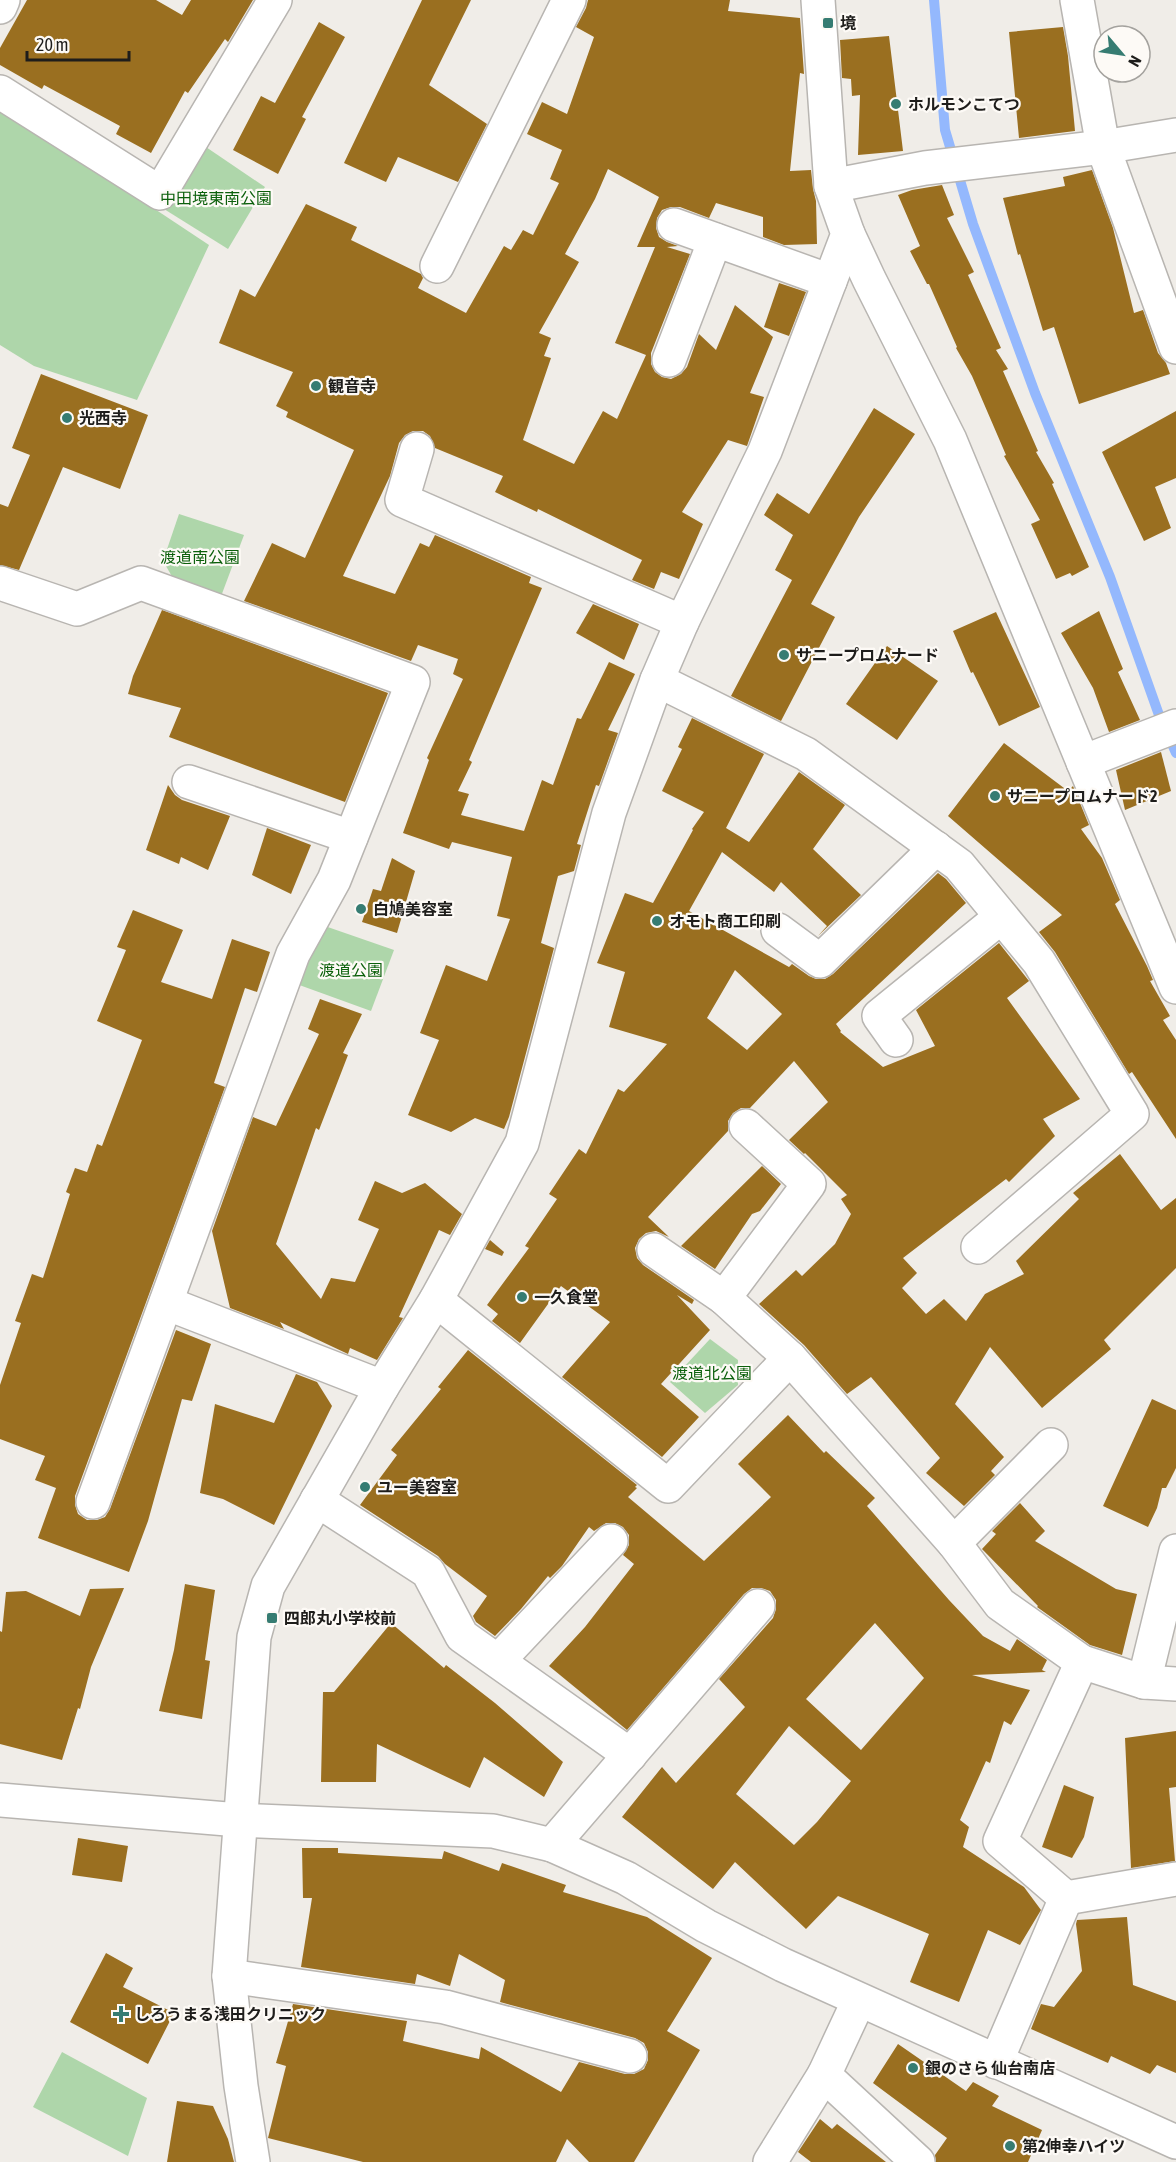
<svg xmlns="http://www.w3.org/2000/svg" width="1176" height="2162" viewBox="0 0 1176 2162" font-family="'Asap Condensed','Noto Sans JP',sans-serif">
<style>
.green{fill:#aed6aa}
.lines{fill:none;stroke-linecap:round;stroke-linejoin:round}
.stream{stroke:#94b8fd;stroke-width:10}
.building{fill:#9a6f20;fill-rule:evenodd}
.minor-casing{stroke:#b8b5b1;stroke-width:36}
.minor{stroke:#fff;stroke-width:33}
.poi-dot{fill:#367c72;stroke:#fdfaf6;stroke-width:2}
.labels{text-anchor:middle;stroke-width:4.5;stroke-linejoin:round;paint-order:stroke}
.poi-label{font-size:16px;font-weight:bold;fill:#1e1d1b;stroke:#fdfaf6;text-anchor:start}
.park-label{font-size:16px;fill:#0c600c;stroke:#fdfaf6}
</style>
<rect width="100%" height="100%" fill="#f0ede8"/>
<!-- green -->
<g class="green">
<path d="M0,110L102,174L209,245L137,400L34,366L0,345Z"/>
<path d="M203,145L265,187L228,249L164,209Z"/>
<path d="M179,514L244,535L220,599L177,585L163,561Z"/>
<path d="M319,924L394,950L371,1011L291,982Z"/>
<path d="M710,1339L738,1360V1385L705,1413L670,1382Z"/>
<path d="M62,2052L147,2098L128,2156L33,2107Z"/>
</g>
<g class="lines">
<!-- stream -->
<path class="stream" d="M934,0L945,130L973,224L1035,393L1110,577L1159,715L1176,753"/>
</g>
<!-- building -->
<g class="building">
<path d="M27,0H156L182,15L191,0H253L228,42L225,39L188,93L185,91L151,153L116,134L120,126L44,85L42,89L0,65V48Z"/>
<path d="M422,0H471L429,85L487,124L458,182L398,157L386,182L344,163Z"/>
<path d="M588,0H730L728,11L800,18L804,74L800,73L790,171L811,170L813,189L816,201L817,244L784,245L763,237V217L716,203L709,218L680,207H671L662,210L657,218L656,228L659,237L667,242L678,246L667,247L690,254L651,353V364L655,372L662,377L671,379L681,374L687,367L699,334L716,350L735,305L773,337L750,393L764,397L747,446L728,440L682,512L703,524L679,579L661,572L654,589L632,580L642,560L538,509L537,512L495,492L503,476L435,448L430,436L423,431H413L405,435L399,443L390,476L343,576L395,594L420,543L429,547L435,535L531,577L529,583L542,588L469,760L472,762L458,791L469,794L461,815L524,831L542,780L553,785L577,718L581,719L609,662L635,674L608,730L618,733L599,786L596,785L577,844L581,845L574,871L558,876L541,943L554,948L509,1117L504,1129L475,1118L451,1132L408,1115L439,1040L420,1033L446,965L487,981L510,919L497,916L512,857L452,842L449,849L403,833L429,760L427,758L463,679L453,674L458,659L418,645L411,661L244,601L272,543L305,558L354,450L286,417L288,412L276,406L293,372L219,343L240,289L255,297L306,204L357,227L351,240L421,274L423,278L418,288L466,313L504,246L511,250L523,230L533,235L559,183L550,179L562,150L527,134L542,102L567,114L594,37L576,27L586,8ZM608,169L659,197L637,247H655L615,343L646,355L617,419L603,411L574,464L523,440L551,358L544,356L551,338L539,333L579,262L565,254L595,199Z"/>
<path d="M319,22L345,37L302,117L306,119L278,174L233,150L261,96L275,103Z"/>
<path d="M1063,27L1068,56L1075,131L1019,138L1009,32Z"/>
<path d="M889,36L903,151L858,155L860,95L852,96L851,79L842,78L840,40Z"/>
<path d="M1092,170L1113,228L1134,313L1143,310L1158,353L1166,363L1170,374L1079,404L1054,327L1043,331L1020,254L1018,255L1003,198L1065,186L1063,177Z"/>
<path d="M942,185L954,215L947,218L974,272L968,275L1001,348L996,350L1008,369L1003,371L1038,451L1036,452L1054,483L1052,484L1089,567L1072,576L1070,573L1056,579L1031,524L1040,520L1004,456L1006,455L972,376L956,348L957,347L929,284H927L910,251L920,246L898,195L912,190Z"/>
<path d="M779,283L806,292L789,336L764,327Z"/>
<path d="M41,374L148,415L120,489L63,467L19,570L0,565V504L8,507L30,455L12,448Z"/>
<path d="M874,408L915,434L859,517L811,604L835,617L781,721L731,696L792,580L775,570L793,535L764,515L777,493L809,514Z"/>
<path d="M1176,411V478L1155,487L1171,528L1144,541L1102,452Z"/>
<path d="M593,604L639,624L624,660L576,633Z"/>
<path d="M162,610L388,693L345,802L169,737L181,708L128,694L133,676Z"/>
<path d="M1099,611L1123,669L1118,672L1140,720L1109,732L1093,688L1061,633Z"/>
<path d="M996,612L1040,707L999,726L973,672L971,673L953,631Z"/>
<path d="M887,646L938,681L897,740L846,704Z"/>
<path d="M692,718L764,754L726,828L749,842L799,772L845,805L813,849L861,895L818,936L827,926L781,882L774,892L722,852L689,911L789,967L792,964L809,976L816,979H825L833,974L938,873L946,879L966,903L836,1024L841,1031L840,1032L883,1067L935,1046L916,1010L999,943L1029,981L1007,998L1080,1099L1043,1119L1055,1136L1009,1182L1006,1179L903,1258L917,1273L902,1288L926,1314L944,1299L966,1321L985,1294L1024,1274L1016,1261L1079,1199L1073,1193L1120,1154L1161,1210L1176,1198V1268L1104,1340L1111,1349L1042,1408L990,1347L955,1404L1004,1457L991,1471L995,1475L964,1506L926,1473L940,1458L871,1377L847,1394L804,1345L759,1304L796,1270L802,1276L835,1244L851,1214L841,1199L847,1195L805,1153L804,1154L789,1140L828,1102L794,1061L750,1108H741L733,1113L728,1121V1131L648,1217L669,1237L656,1231L646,1233L639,1239L635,1248L637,1258L643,1265L694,1300L692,1304L677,1295L710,1330L661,1384L699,1417L662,1457L562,1377L610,1322L561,1286L520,1343L492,1321L498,1314L487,1305L529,1248L525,1246L557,1199L549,1194L579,1149L586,1154L618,1089L624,1092L667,1044L609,1027L625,972L597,963L625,893L653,903L693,830L692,829L704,812L662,791L682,749L678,747ZM735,970L782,1014L747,1050L707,1018Z"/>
<path d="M1004,743L1068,791L1073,786L1089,825L1081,829L1102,858L1120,900L1115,904L1147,966L1153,980L1150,981L1170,1016L1163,1020L1176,1040V1139L1132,1072L1129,1074L1055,952L1039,932L1062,915L948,816Z"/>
<path d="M1161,752L1171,791L1125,810L1116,770Z"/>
<path d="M168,785L175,795L182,800L230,816L208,870L181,857L179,864L146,850Z"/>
<path d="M267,828L311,845L291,894L252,875Z"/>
<path d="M392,858L415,871L397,933L362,922L373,889L381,891Z"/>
<path d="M133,910L183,930L161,982L212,999L232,939L270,952L257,992L245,988L214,1083L225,1087L75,1496V1505L78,1514L87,1520H97L105,1517L110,1509L176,1330L211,1344L192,1401L182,1399L148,1521L129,1572L38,1538L56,1488L35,1480L45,1456L0,1439V1385L21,1323L15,1321L32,1274L43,1278L70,1194L66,1192L75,1168L87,1172L97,1144L102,1146L142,1040L97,1021L126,950L117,947Z"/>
<path d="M320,999L362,1014L343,1053L348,1055L319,1130L316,1128L276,1244L321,1299L331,1278L355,1282L379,1229L358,1220L375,1181L402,1193L425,1183L462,1214L450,1235L439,1230L399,1317L403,1318L377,1360L350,1348L348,1354L280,1322L284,1329L230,1308L212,1231L253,1117L276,1126L319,1034L308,1029Z"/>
<path d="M762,1166L781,1184L760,1211L752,1214L715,1269L681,1246Z"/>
<path d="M490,1240L504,1252L502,1256L485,1249Z"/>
<path d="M468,1350L637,1485L635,1487L637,1488L628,1497L704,1561L771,1497L738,1464L788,1415L824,1453L826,1451L875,1498L867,1506L949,1600L983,1636L1010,1651L1017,1639L1047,1660L1042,1670L1046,1672L972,1675L1030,1690L1011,1725L1004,1721L990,1763L986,1761L960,1820L969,1827L963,1847L1024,1887L1041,1910L1020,1945L988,1930L959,2002L910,1982L929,1934L838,1896L806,1929L735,1862L713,1889L622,1817L662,1767L676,1783L745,1707L719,1679L773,1618L776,1609V1600L770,1591L761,1588H752L744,1594L627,1730L549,1666L585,1627L634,1564L623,1555L629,1545V1535L623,1527L615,1523H606L594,1531L589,1527L562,1566L550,1578L548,1576L521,1609L495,1636L476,1622L473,1616L487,1596L445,1564L438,1556L360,1505L397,1455L391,1450L441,1389L438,1387ZM875,1623L924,1678L861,1750L806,1699ZM789,1726L851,1781L817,1822L794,1845L736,1794Z"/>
<path d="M296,1374L317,1382L332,1406L274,1525L223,1499L200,1493L215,1404L274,1423Z"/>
<path d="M1152,1399L1176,1410V1468L1166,1488H1162L1157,1508L1148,1527L1103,1506Z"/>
<path d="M1020,1503L1045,1531L1035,1541L1116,1589L1137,1594L1122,1655L1090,1645L1037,1607L1038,1606L982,1549L996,1534L992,1531Z"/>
<path d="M185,1584L215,1590L205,1660L210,1661L202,1719L159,1711L174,1650Z"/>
<path d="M124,1588L91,1667L80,1709L78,1708L62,1760L0,1744V1631L2,1632L6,1592L26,1591L80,1616L90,1589Z"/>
<path d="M391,1623L444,1668L446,1665L495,1703L563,1762L544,1797L484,1757L470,1788L377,1744L376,1782H321L323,1692H334Z"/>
<path d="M1176,1731V1787L1169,1788L1175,1861L1131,1868L1125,1738Z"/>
<path d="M1064,1785L1094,1797L1084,1837L1072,1858L1042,1847Z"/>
<path d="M78,1838L128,1846L122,1882L72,1875Z"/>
<path d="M302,1848H338V1853L442,1859L444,1851L499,1871L502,1863L566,1885L563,1892L647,1917L712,1958L667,2031L700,2050L634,2162H589L567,2139L556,2162H363L268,2138L286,2066L276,2063L293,2004L407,2021L403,2041L479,2059L481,2047L561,2092L579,2062L625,2074H634L644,2069L648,2060V2052L644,2043L635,2038L500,2002L505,1980L459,1954L450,1986L417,1974L415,1984L301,1967L312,1898H303Z"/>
<path d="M1127,1917L1133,1985L1176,2001V2073L1157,2065L1150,2074L1111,2056L1108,2063L1031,2029L1041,2004L1054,2007L1082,1971L1076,1924L1077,1920Z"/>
<path d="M106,1953L133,1968L123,1987L174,2013L148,2064L70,2022Z"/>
<path d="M898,2044L966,2091L973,2082L999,2096L992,2106L1042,2130L1028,2162H936L935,2155L947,2138L873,2083Z"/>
<path d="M177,2101L213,2106L228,2139L234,2162H167Z"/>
<path d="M820,2119L832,2129L837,2124L886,2162H811L798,2152Z"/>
</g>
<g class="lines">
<!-- minor casing -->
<g class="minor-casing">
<g id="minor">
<path d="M1077,0L1103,147L1176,347"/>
<path d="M0,7L3,0"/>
<path d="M0,92L160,193L275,0"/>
<path d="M831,186L925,168L1103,147L1176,135"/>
<path d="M674,225L830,281"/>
<path d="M848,234L869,279L950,440L1176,987"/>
<path d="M437,266L569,0"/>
<path d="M669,360L715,240"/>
<path d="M417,449L402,500L682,622"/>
<path d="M0,583L77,609L141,583L413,682L334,880L293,954L93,1502"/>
<path d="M657,680L806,754L959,865L1039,962L1132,1114L978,1247"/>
<path d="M1083,762L1176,726"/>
<path d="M189,782L351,837"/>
<path d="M778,930L820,961L936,848"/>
<path d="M896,1040L879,1016L1001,917"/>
<path d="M746,1126L809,1184L724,1298L790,1358L954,1543"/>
<path d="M654,1250L724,1298"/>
<path d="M436,1300L668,1486L790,1358"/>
<path d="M166,1303L382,1387"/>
<path d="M1051,1445L954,1543L1000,1604L1082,1662"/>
<path d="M317,1500L428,1572L462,1636L630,1755"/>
<path d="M499,1660L611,1541"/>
<path d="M1144,1682L1176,1551"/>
<path d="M0,1800L239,1820L493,1831L552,1845L626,1878L706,1926L783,1965L1176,2142"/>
<path d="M552,1845L758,1606"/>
<path d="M1066,1898L1000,1841L1082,1662L1144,1682L1176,1684"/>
<path d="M1066,1898L1176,1879"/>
<path d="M229,1976L445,2007L630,2056"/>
<path d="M859,2000L824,2075L918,2162"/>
<path d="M996,2062L1066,1898"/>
<path d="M253,2162L241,2086L229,1976L254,1637L268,1586L382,1387L436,1300L522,1143L609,813L657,680L682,622L765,451L848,234L831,186L818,0"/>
<path d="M770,2162L824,2075"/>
</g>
</g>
<!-- minor -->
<use href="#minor" class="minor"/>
</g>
<!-- markers -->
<g class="poi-dot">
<rect x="822" y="17" width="12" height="12" rx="3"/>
<circle cx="896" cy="104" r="6"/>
<circle cx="316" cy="386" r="6"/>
<circle cx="67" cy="418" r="6"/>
<circle cx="784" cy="655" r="6"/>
<circle cx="995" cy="796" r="6"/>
<circle cx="361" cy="909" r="6"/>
<circle cx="657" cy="921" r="6"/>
<circle cx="522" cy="1297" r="6"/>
<circle cx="365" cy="1487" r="6"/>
<rect x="266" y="1612" width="12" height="12" rx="3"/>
<path d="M118 2005h6v6h6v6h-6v6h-6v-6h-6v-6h6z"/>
<circle cx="913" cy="2068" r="6"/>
<circle cx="1010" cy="2146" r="6"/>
</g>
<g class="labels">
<!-- poi labels -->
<g class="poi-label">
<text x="840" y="29">境</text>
<text x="908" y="110">ホルモンこてつ</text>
<text x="328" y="392">観音寺</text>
<text x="79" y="424">光西寺</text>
<text x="796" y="661">サニープロムナード</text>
<text x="1007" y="802">サニープロムナード2</text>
<text x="373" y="915">白鳩美容室</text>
<text x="669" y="927">オモト商工印刷</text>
<text x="534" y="1303">一久食堂</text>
<text x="377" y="1493">ユー美容室</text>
<text x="284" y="1624">四郎丸小学校前</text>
<text x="134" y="2020">しろうまる浅田クリニック</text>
<text x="925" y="2074">銀のさら 仙台南店</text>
<text x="1022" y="2152">第2伸幸ハイツ</text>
</g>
<!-- park labels -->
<g class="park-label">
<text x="216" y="204">中田境東南公園</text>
<text x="200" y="563">渡道南公園</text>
<text x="351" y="976">渡道公園</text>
<text x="712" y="1379">渡道北公園</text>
</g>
</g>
<!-- north arrow -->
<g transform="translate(1122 54) rotate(119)"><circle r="28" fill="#fdfaf6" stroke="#a4a29e" stroke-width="1.5"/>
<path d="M0-4.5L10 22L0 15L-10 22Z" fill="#367c72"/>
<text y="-9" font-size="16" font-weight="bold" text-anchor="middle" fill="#1e1d1b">N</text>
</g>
<!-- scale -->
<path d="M27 51v9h102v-9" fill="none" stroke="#1e1d1b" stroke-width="3"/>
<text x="36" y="51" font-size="18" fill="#1e1d1b" stroke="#fdfaf6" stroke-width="4.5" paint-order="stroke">20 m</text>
</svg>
